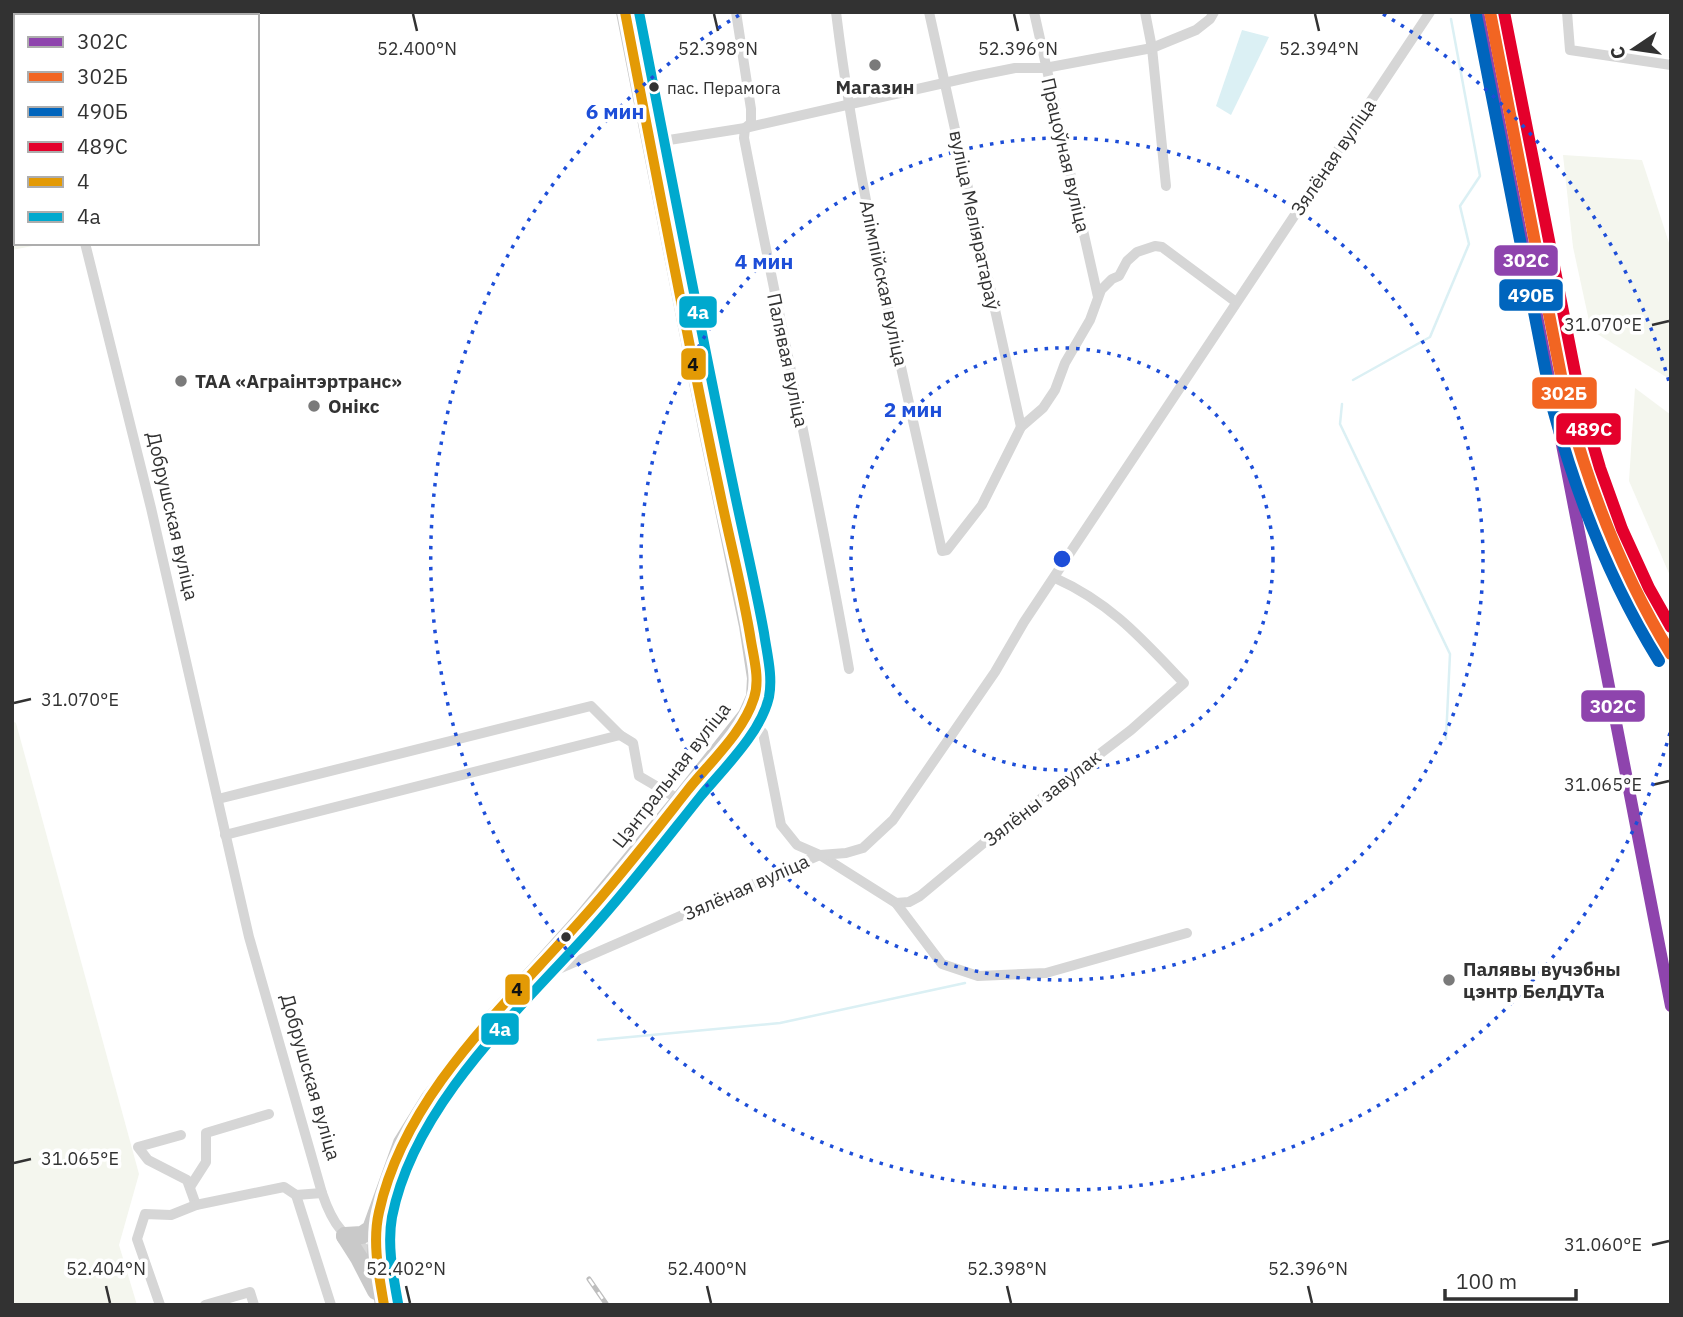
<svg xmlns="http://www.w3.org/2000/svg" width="1683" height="1317" viewBox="0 0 1683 1317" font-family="'IBM Plex Sans',sans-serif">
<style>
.green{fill:#f4f6ee}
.water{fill:#dbf0f4}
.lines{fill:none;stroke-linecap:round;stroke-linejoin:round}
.stream{stroke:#dbf0f4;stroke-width:2.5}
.street{stroke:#d6d6d6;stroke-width:10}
.primary{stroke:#c9c9c9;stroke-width:18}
.rail-casing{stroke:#bebebe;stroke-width:5}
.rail{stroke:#fff;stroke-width:2.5;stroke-dasharray:8;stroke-linecap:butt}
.bus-1-casing{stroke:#fff;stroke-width:16}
.bus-2-casing{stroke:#fff;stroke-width:16}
.bus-1{stroke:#e39a05;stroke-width:10}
.bus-2{stroke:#00a9ce;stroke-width:10}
.rail-1-casing{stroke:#fff;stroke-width:18}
.rail-2-casing{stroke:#fff;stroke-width:18}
.rail-3-casing{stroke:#fff;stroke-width:18}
.rail-4-casing{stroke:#fff;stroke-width:18}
.rail-1{stroke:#8e44ad;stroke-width:12}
.rail-2{stroke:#f26522;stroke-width:12}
.rail-3{stroke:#0065bd;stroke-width:12}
.rail-4{stroke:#e4002b;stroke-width:12}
.ticks{fill:none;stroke:#323232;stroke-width:2.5}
.ring{fill:none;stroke:#1d4ed8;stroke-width:3.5;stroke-dasharray:3.5 7}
.poi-dot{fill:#7a7a7a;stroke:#fff;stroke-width:2.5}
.bus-dot{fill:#323232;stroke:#fff;stroke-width:2.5}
.labels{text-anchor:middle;stroke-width:7;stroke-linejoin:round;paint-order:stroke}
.bus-label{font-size:17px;fill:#323232;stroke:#fff;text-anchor:start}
.poi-label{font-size:19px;font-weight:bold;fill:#323232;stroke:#fff;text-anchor:start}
.street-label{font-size:19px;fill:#323232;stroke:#fff}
.ticks-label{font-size:18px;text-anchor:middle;fill:#323232;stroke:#fff;stroke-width:7;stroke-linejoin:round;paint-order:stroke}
.centre{fill:#1d4ed8;stroke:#fff;stroke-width:3.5}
.ring-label{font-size:21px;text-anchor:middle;font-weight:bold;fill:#1d4ed8;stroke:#fff;stroke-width:7;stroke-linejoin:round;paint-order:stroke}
.line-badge{stroke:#fff;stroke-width:2.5}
.badge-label{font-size:19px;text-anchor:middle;font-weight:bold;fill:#fff}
.pale-badge-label{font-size:19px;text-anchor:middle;font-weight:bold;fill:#111}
</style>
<rect width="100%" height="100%" fill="#fff"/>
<!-- green -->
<g class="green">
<path d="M12,37L16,58V243H48L12,250Z"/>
<path d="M1563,155L1642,160L1671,249V380L1591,330L1573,247Z"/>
<path d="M1635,388L1671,415V578L1629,481Z"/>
<path d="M12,721L16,723L139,1174L119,1245L137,1305H12Z"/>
</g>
<!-- water -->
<path class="water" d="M1242,30L1269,37L1231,115L1216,106Z"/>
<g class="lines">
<!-- stream -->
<g class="stream">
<path d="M1353,380L1430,337L1469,244L1460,206L1480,176L1451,19"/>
<path d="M1342,404L1340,424L1450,654L1446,739"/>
<path d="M598,1040L780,1023L965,983"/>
</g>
<!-- street -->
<g class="street">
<path d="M29,12L30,16"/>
<path d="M736,12L751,109V123L745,128L744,138C778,315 818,491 849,669"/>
<path d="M836,12C858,194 903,372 942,551L947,550L982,505L1021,427L1043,408L1055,390L1065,363L1090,320L1101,290L1112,279L1119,276L1127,261L1137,252L1155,246L1162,247L1236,302"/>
<path d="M929,12L1021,427"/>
<path d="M1034,12L1098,297"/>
<path d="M1145,12L1152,48L1166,186"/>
<path d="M1567,12L1570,50L1671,65"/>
<path d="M650,143L745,128L975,76L1015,68H1045L1152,48L1196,30L1210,19L1214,12"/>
<path d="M85,243L151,508L249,937L322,1193C335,1231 344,1235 376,1256"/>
<path d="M747,715L763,733L781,825L797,845L820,855L896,903L909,902L920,896L991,837L1131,730L1184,683C1142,639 1111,603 1055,578"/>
<path d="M218,799L591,706L620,735"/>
<path d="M225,835L620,735L633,743L639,776L680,800"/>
<path d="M896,903L942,964L978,976L1046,973L1187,933"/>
<path d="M529,982L820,855L846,853L863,848L893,820L995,672L1024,622L1430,12"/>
<path d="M181,1135L138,1147L148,1160L187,1180L196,1205"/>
<path d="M190,1187L206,1162V1133L269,1114"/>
<path d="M296,1195L331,1305"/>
<path d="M160,1305L137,1239L145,1214L171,1215L196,1205L284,1187L296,1195L322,1193"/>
<path d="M205,1305L250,1292L254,1305"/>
</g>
<!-- primary -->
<g class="primary">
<path d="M378,1217L376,1256L384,1305"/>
<path d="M345,1236L362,1235L371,1229L402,1143L430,1098L494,1017L583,918L680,800L747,715L755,697L756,678L748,626L708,433L625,12"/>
<path d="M345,1236L359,1258L376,1291"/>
</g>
<!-- rail casing -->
<g class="rail-casing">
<g id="rail">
<path d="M1482,12L1671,983"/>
<path d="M589,1279L607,1305"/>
</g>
</g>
<!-- rail -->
<use href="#rail" class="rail"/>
<!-- bus-1 casing -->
<g class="bus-1-casing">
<path id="bus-1" d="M384,1305C379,1275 372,1242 379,1212C405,1094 505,1006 582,919C619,878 653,834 687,791C709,763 743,733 754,698C760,680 754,659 751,641C743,591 730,542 720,493C686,333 656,173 625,12"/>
</g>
<!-- bus-2 casing -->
<g class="bus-2-casing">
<path id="bus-2" d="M398,1303C393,1275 387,1245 392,1217C414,1105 517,1012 590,931C629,888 664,842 700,797C723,769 761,733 769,697C773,676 767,654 764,633C755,583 743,534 733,485C700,328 670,170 639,12"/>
</g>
<!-- bus-1 -->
<use href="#bus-1" class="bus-1"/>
<!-- bus-2 -->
<use href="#bus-2" class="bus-2"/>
<!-- rail-1 casing -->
<g class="rail-1-casing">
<path id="rail-1" d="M1478,12L1671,1006"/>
</g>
<!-- rail-2 casing -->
<g class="rail-2-casing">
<path id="rail-2" d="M1490,12L1567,406C1591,494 1623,576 1671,654"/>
</g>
<!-- rail-3 casing -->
<g class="rail-3-casing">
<path id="rail-3" d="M1476,15L1553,409C1577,498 1610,582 1659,661"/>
</g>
<!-- rail-4 casing -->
<g class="rail-4-casing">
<path id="rail-4" d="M1504,12L1581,403L1600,468L1622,529L1649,588L1671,627"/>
</g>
<!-- rail-1 -->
<use href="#rail-1" class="rail-1"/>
<!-- rail-2 -->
<use href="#rail-2" class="rail-2"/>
<!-- rail-3 -->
<use href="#rail-3" class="rail-3"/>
<!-- rail-4 -->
<use href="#rail-4" class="rail-4"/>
</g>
<!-- ticks -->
<path class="ticks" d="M413,14L417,31M714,14L718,31M1014,14L1018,31M1315,14L1319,31M1652,325L1669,321M14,703L31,699M1652,785L1669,781M14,1163L31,1159M1652,1245L1669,1241M106,1286L110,1303M406,1286L410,1303M707,1286L711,1303M1007,1286L1011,1303M1308,1286L1312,1303"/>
<!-- distance rings -->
<g class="ring">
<circle cx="1062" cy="559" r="211"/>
<circle cx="1062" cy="559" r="421"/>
<path d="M1670 733A632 632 0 1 1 741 14M1383 14A632 632 0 0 1 1670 385"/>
</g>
<!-- markers -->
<g class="poi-dot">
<circle cx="875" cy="65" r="7"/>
<circle cx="181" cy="381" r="7"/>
<circle cx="314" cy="406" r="7"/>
<circle cx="1449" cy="980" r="7"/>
</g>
<g class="bus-dot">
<circle cx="654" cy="87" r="6"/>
<circle cx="566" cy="937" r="6"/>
</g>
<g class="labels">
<!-- bus labels -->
<g class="bus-label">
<text x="667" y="94">пас. Перамога</text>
</g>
<!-- poi labels -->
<g class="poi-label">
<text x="875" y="94" text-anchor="middle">Магазин</text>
<text x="195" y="388">ТАА «Аграінтэртранс»</text>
<text x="328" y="413">Онікс</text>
<text x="1463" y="976">Палявы вучэбны<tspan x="1463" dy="22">цэнтр БелДУТа</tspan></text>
</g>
<!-- street labels -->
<g class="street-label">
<text transform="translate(1066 155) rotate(77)" y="7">Працоўная вуліца</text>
<text transform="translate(1333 157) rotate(-56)" y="7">Зялёная вуліца</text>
<text transform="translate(975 220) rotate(78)" y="7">вуліца Меліяратараў</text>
<text transform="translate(884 283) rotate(78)" y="7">Алімпійская вуліца</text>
<text transform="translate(788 360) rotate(78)" y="7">Палявая вуліца</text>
<text transform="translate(173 516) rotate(77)" y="7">Добрушская вуліца</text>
<text transform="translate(671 775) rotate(-52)" y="7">Цэнтральная вуліца</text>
<text transform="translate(1042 798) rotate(-38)" y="7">Зялёны завулак</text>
<text transform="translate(746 887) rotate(-24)" y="7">Зялёная вуліца</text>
<text transform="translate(311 1077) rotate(74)" y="7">Добрушская вуліца</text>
</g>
</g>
<g class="ticks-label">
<text x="417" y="55">52.400°N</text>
<text x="718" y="55">52.398°N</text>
<text x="1018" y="55">52.396°N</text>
<text x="1319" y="55">52.394°N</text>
<text x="1603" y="331">31.070°E</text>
<text x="80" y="706">31.070°E</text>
<text x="1603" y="791">31.065°E</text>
<text x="80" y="1165">31.065°E</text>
<text x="1603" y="1251">31.060°E</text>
<text x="106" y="1275">52.404°N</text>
<text x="406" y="1275">52.402°N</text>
<text x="707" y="1275">52.400°N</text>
<text x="1007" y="1275">52.398°N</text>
<text x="1308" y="1275">52.396°N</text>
</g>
<circle cx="1062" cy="559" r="10" class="centre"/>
<g class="ring-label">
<text x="615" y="119">6 мин</text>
<text x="764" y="269">4 мин</text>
<text x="913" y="417">2 мин</text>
</g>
<g class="line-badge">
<rect x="1493" y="244" width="66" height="33" rx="7" fill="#8e44ad"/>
<rect x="1498" y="278" width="66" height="34" rx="7" fill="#0065bd"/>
<rect x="678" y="295" width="40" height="34" rx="7" fill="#00a9ce"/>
<rect x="680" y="347" width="27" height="34" rx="7" fill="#e39a05"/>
<rect x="1531" y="376" width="67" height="34" rx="7" fill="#f26522"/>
<rect x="1555" y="412" width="67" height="34" rx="7" fill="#e4002b"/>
<rect x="1580" y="689" width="66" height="34" rx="7" fill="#8e44ad"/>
<rect x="504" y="973" width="27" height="33" rx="7" fill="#e39a05"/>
<rect x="480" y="1012" width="40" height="34" rx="7" fill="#00a9ce"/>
</g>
<g class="badge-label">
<text x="1526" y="267">302С</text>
<text x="1531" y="302">490Б</text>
<text x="698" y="319">4а</text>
<text x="1564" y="400">302Б</text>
<text x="1589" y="436">489С</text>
<text x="1613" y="713">302С</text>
<text x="500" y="1036">4а</text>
</g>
<g class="pale-badge-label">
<text x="693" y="371">4</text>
<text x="517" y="996">4</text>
</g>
<!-- border -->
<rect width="1683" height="1317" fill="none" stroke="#323232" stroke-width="28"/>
<!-- legend -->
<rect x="14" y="14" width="245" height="231" fill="#ffffff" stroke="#adadad" stroke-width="2"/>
<rect x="28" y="37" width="35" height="10" fill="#8e44ad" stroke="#adadad" stroke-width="2"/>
<text x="77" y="49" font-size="21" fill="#323232">302С</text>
<rect x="28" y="72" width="35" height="10" fill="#f26522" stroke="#adadad" stroke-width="2"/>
<text x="77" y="84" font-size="21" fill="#323232">302Б</text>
<rect x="28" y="107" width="35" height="10" fill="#0065bd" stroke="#adadad" stroke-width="2"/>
<text x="77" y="119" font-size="21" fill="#323232">490Б</text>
<rect x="28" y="142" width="35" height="10" fill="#e4002b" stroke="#adadad" stroke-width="2"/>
<text x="77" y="154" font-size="21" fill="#323232">489С</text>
<rect x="28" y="177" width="35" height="10" fill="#e39a05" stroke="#adadad" stroke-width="2"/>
<text x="77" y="189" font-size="21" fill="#323232">4</text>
<rect x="28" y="212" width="35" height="10" fill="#00a9ce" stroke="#adadad" stroke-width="2"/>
<text x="77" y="224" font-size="21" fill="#323232">4а</text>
<!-- north arrow -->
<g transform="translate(1634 49) rotate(257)" stroke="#ffffff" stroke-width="5" paint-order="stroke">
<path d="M0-5L12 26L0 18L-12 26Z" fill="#323232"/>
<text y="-10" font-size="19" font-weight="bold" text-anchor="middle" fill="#323232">С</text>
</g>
<!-- scale -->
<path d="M1445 1289v10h131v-10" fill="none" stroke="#323232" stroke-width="3.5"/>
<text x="1456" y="1289" font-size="21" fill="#323232" stroke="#ffffff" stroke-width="5" paint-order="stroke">100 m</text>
</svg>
